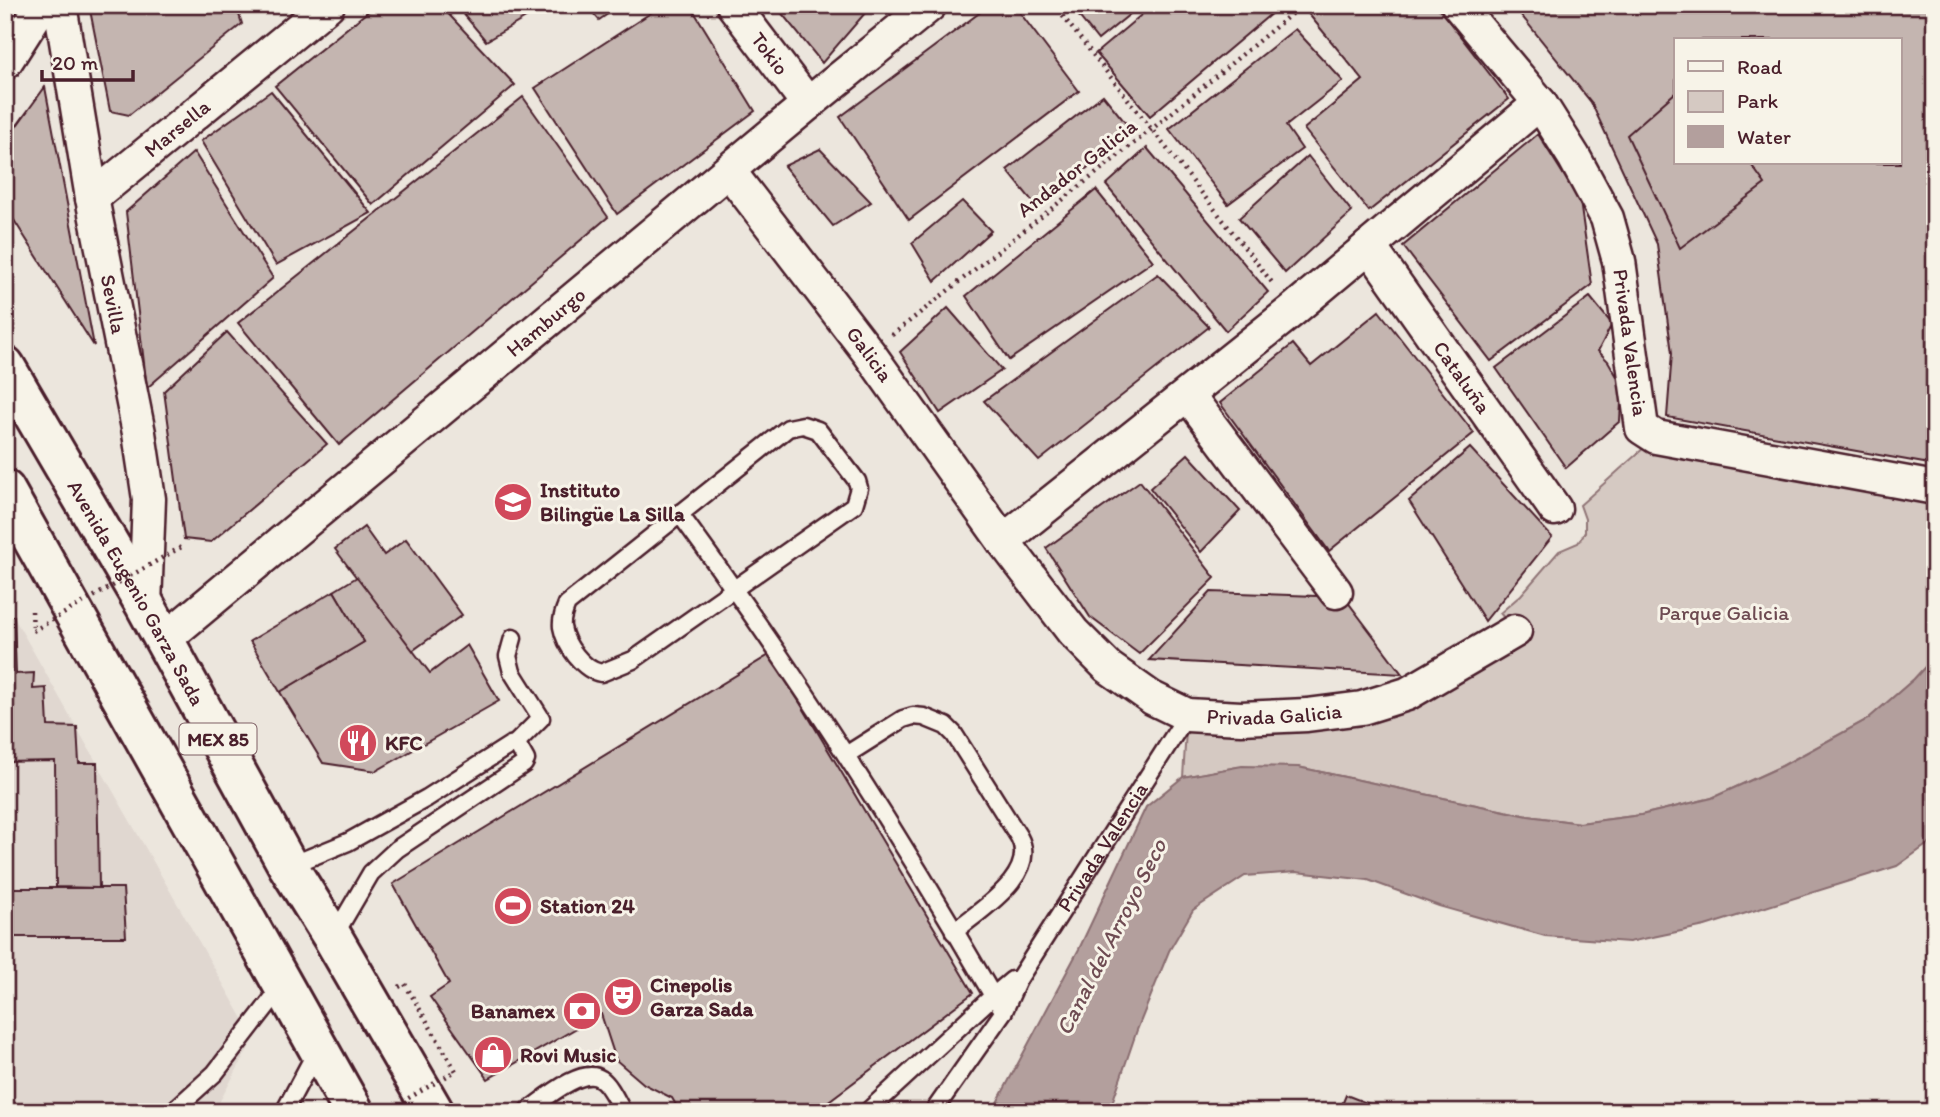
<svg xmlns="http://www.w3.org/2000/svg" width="1940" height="1117" viewBox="0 0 1940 1117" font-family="Itim,sans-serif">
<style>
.built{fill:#e0d7d0}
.green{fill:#d5c9c2;stroke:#907476;stroke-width:2}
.water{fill:#b39f9d;stroke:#896c6f;stroke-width:2}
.building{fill:#c4b5b0;stroke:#4a1f2b;stroke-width:2;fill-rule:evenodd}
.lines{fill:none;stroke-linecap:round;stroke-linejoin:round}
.service-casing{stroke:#4a1f2b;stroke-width:21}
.minor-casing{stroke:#4a1f2b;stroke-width:37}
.trunk-casing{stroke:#4a1f2b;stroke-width:44}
.path{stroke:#4a1f2b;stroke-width:4.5;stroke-dasharray:2 5;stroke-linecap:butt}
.service{stroke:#f7f3e8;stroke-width:16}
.minor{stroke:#f7f3e8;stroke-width:32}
.trunk{stroke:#f7f3e8;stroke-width:38}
.path-bridge{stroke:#4a1f2b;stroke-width:4.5;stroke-dasharray:2 5;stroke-linecap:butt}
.labels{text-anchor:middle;stroke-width:6;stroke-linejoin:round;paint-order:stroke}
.shield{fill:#f7f3e8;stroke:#7e5f64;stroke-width:2}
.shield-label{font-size:19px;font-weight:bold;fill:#4a1f2b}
.street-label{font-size:21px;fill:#4a1f2b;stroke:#f7f3e8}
.poi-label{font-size:21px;font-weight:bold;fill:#4a1f2b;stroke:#f7f3e8;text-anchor:start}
.park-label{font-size:21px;fill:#6d4a51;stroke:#f7f3e8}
.water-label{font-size:23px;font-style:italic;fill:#6f4c53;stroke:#f7f3e8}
</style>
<rect width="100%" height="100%" fill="#ece6dd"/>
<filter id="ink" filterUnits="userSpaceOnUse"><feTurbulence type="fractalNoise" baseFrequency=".0143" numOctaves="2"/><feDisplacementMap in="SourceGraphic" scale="14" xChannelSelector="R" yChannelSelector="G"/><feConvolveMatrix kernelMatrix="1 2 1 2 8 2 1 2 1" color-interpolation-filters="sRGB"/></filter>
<g filter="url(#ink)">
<!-- built -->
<path class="built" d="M5,602L254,1038L214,1112H5Z"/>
<!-- green -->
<path class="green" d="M1656,437L1935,488V656L1914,679L1868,719L1782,766L1712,798L1641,815L1580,823L1528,816L1298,767H1238L1183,777L1187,715L1362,708L1514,630L1500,613L1521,595L1559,551L1578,543L1585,532V519L1580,505Z"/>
<!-- water -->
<path class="water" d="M1935,656V839L1897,866L1705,926L1629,942L1545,936L1439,906L1368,880L1296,872L1245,876L1193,910L1169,951L1137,1030L1109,1112H992L1079,949L1146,807L1183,777L1242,766L1298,767L1528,816L1580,823L1641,815L1712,798L1782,766L1868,719L1914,679Z"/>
<!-- building -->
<g class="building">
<path d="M89,5H236L242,24L129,115L110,111Z"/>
<path d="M376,5H440L515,85L373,205L275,86Z"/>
<path d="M456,5H531L536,12L486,41Z"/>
<path d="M586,5H621L599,20Z"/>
<path d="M663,5H690L755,111L617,214L535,88Z"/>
<path d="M775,5H872L822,63Z"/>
<path d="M990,5H1014L1079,91L909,220L840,117Z"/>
<path d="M1070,5H1141L1098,40Z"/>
<path d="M1153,5H1277L1279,7L1150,116L1096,53Z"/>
<path d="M1315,5H1436L1509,99L1369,211L1304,129L1363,80L1307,12Z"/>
<path d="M1513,5H1935V465L1667,417L1672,353L1657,244L1591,102ZM1676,40H1900V163H1676Z"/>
<path d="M1295,29L1343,81L1286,126L1302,149L1228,204L1169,129Z"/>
<path d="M45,87L94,346L5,206V142Z"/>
<path d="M271,91L371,213L276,265L201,141Z"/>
<path d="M1676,92V163H1750L1765,184L1680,248L1627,135Z"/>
<path d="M1103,95L1133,132L1037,207L1007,170Z"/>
<path d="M523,97L608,217L339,445L238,323Z"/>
<path d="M1538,134L1580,201L1592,285L1491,361L1403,246Z"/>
<path d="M1147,148L1268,292L1226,331L1106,185Z"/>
<path d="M820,149L871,202L833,226L784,166Z"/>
<path d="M194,152L273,278L147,388L126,212Z"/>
<path d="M1308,156L1352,212L1285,273L1239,218Z"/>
<path d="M1096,190L1153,261L1009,360L966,296Z"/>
<path d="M962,201L991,231L935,281L912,243Z"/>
<path d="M1158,274L1209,327L1039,461L984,401Z"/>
<path d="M1590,297L1612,324L1598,351L1608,361L1622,385L1620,421L1566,468L1496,368Z"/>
<path d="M948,308L1002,370L940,413L900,352Z"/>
<path d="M1379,311L1474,433L1329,551L1220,403L1293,344L1311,366Z"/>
<path d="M227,332L327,444L211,542L184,539L164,391Z"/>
<path d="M1470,448L1552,537L1485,621L1409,501Z"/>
<path d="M1188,454L1240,511L1201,552L1150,488Z"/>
<path d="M1140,481L1215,578L1139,654L1090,617L1046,548Z"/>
<path d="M364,527L384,555L406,539L462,615L412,651L335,549Z"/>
<path d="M357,577L430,673L467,645L499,701L376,771L323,763L280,692L364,642L334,591Z"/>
<path d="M334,591L364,642L280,692L250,641Z"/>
<path d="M1211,592L1344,597L1402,674L1149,660Z"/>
<path d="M5,616H14L16,674L34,673L33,689L46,688L48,726L77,727L79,763H97L99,888L56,887L55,761L5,762Z"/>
<path d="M771,654L973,993L814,1112H680L672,1098L644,1084L616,1060L601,1014L488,1079L430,997L449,984L393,884Z"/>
<path d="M5,888H123L126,937H5Z"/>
<path d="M1346,1095L1390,1112H1339Z"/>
</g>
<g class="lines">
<!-- service casing -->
<g class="service-casing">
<g id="service">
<path d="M803,425L818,430L857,481L859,488L854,505L633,660L601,673C583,670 565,645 562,627C561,619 564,611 567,604L788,428Z"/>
<path d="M679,513C793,668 897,830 993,996L1004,1011"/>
<path d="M513,638L508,656L512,672L541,718L515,744"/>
<path d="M846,755L903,719L913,716L924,717L946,726L954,734L1019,837C1040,875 978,911 954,932"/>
<path d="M289,866L348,842L427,798L510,745L517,744L526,760L524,764L397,849L371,873L334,936"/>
<path d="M172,1112L215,1073L283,985"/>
<path d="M284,1112L317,1050"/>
<path d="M526,1112C541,1102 582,1065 601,1079C610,1085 617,1102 623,1112"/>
<path d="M867,1112L993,996L1012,980H1018"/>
<path id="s1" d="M933,1112L1004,1011L1018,980L1187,715"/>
</g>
</g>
<!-- minor casing -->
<g class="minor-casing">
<g id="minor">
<path id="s2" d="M60,5L92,198L139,433L149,499L145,605"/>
<path id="s3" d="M733,5L808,104"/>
<path id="s4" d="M1458,5L1540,103L1574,157L1607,218L1619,261L1642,428L1656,437L1935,488"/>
<path d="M5,63L42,5"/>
<path id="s5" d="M729,171L869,353L1003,541L1073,632L1108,667L1152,698L1187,715L1241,718L1307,715L1362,708L1407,694L1515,631"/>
<path id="s6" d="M92,198L328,5"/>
<path id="s7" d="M1369,246L1555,509"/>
<path d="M1188,395L1336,592"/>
<path d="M1003,541L1293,310L1540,103"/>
<path id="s8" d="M164,640L808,104L930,5"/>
</g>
</g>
<!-- trunk casing -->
<g class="trunk-casing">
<g id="trunk">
<path id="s9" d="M5,366L145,605L288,866L333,938L434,1112"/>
<path d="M5,490L354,1112"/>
</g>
</g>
<!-- path -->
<g class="path">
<path d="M1054,5L1274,285"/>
<path d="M892,335L1152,129L1302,5"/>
<path d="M32,611L33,631"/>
<path d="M399,987L405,984L456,1071"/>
</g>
<!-- service -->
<use href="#service" class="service"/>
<!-- minor -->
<use href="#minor" class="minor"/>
<!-- trunk -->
<use href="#trunk" class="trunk"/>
<!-- path-bridge -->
<g class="path-bridge">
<path d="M33,631L183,546"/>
<path d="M384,1112L456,1071"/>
</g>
</g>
</g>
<!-- icons -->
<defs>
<g id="school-disc" transform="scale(2.0125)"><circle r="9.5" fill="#d1495b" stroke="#f7f3e8"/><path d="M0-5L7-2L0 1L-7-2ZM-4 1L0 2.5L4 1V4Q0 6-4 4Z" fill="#fff"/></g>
<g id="restaurant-disc" transform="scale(2.0125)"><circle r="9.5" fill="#d1495b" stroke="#f7f3e8"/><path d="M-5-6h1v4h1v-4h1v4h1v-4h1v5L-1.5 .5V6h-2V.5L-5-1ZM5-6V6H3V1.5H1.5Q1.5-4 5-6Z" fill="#fff"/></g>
<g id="stadium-disc" transform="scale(2.0125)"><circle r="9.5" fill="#d1495b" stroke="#f7f3e8"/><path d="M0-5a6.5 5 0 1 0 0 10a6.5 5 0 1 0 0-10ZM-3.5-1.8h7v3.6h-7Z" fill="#fff"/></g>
<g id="theatre-disc" transform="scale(2.0125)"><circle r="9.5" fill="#d1495b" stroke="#f7f3e8"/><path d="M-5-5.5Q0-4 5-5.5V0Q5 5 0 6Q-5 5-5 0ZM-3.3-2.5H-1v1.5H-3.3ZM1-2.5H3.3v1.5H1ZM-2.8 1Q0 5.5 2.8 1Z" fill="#fff"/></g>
<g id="bank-disc" transform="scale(2.0125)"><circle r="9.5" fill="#d1495b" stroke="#f7f3e8"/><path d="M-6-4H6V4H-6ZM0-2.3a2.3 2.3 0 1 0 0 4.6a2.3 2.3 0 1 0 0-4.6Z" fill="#fff"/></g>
<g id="shop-disc" transform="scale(2.0125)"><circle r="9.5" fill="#d1495b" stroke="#f7f3e8"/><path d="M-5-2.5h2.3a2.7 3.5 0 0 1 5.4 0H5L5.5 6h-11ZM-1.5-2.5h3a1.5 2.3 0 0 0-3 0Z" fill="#fff"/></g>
</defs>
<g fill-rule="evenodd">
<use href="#school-disc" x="513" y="502"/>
<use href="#restaurant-disc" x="358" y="743"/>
<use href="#stadium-disc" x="513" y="906"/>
<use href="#theatre-disc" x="623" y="997"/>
<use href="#bank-disc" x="582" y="1011"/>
<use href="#shop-disc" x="493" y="1055"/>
</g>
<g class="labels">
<!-- shield labels -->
<rect class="shield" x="179.5" y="723.5" width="77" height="31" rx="5"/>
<g class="shield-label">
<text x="218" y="746">MEX 85</text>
</g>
<!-- street labels -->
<g class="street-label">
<text dy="7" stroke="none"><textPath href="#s3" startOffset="61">Tokio</textPath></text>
<text dy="7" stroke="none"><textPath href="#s6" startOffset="110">Marsella</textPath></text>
<text transform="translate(1077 168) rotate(-38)" y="7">Andador Galicia</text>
<text dy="7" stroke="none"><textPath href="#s2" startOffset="304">Sevilla</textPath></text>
<text dy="7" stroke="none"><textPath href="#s8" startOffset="497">Hamburgo</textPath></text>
<text dy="7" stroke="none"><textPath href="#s4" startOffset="388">Privada Valencia</textPath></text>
<text dy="7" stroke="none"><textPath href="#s5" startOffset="231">Galicia</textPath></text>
<text dy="7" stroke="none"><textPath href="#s7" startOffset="161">Cataluña</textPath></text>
<text dy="7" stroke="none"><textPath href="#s9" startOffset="262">Avenida Eugenio Garza Sada</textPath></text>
<text dy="7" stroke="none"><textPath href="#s5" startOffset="805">Privada Galicia</textPath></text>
<text dy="7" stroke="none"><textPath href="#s1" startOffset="315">Privada Valencia</textPath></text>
</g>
<!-- poi labels -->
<g class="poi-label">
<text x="540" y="497">Instituto<tspan x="540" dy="24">Bilingüe La Silla</tspan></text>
<text x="385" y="750">KFC</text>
<text x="540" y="913">Station 24</text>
<text x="650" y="992">Cinepolis<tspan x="650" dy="24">Garza Sada</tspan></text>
<text x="555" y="1018" text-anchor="end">Banamex</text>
<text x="520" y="1062">Rovi Music</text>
</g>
<!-- park labels -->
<g class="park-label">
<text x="1724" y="620">Parque Galicia</text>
</g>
<!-- water labels -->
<g class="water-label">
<text transform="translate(1111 937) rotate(-63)" y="8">Canal del Arroyo Seco</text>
</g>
</g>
<!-- margin -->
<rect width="1940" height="1117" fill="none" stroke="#f7f3e8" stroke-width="28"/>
<rect x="14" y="14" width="1912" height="1089" fill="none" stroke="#4a1f2b" stroke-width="2.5" filter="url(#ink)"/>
<!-- legend -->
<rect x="1674" y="38" width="228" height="126" fill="#f7f3e8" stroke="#b29e9c" stroke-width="2"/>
<rect x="1688" y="61" width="35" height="10" fill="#f7f3e8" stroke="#b29e9c" stroke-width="2"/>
<text x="1737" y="74" font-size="21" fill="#4a1f2b">Road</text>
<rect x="1688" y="91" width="35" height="21" fill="#d5c9c2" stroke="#b29e9c" stroke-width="2"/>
<text x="1737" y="108" font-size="21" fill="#4a1f2b">Park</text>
<rect x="1688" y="126" width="35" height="21" fill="#b39f9d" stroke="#b29e9c" stroke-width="2"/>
<text x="1737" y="144" font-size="21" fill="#4a1f2b">Water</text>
<!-- scale -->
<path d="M42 70v10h91v-10" fill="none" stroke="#4a1f2b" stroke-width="3.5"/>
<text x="52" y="70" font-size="21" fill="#4a1f2b" stroke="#f7f3e8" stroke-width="5" paint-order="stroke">20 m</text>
</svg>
